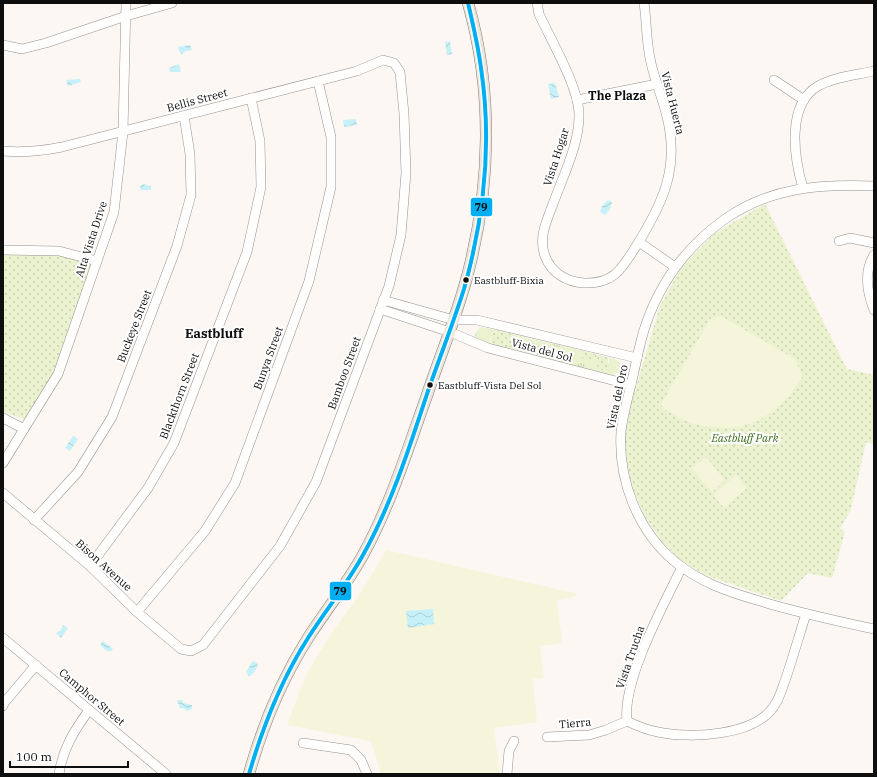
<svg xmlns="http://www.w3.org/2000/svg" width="877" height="777" viewBox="0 0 877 777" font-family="'IBM Plex Serif',serif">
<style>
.grass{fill:url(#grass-tufts)}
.park{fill:url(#park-dots)}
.pitch{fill:#f4f5da}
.water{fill:url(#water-waves)}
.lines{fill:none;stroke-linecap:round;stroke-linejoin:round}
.minor-casing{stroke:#959391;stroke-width:10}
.major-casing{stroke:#82807e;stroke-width:12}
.minor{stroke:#fffefd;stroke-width:9}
.major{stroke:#ede3d8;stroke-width:11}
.bus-1-casing{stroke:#fff;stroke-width:7}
.bus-1{stroke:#00aff2;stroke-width:4}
.bus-dot{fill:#0e0e0e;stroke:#fff;stroke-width:1.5}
.labels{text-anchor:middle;stroke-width:4;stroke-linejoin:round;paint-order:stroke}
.bus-label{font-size:10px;fill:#0e0e0e;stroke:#fff;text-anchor:start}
.street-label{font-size:11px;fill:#0e0e0e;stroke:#fff}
.park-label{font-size:11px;font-style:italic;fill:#3b6b19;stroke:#fff}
.neighbourhood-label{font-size:12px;font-weight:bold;fill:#0e0e0e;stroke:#fff}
.quarter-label{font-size:13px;font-weight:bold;fill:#0e0e0e;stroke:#fff}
.line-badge{stroke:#fff;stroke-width:1.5}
.pale-badge-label{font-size:11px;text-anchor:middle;font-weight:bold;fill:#111}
</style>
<defs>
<pattern id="grass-tufts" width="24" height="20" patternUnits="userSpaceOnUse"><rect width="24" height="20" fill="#ebf2d0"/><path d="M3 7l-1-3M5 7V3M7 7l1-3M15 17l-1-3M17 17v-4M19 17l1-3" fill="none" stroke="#c8ceb1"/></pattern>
<pattern id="park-dots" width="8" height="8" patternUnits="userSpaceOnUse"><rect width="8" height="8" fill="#ebf2d0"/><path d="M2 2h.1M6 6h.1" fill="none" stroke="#c8ceb1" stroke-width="1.8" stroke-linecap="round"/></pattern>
<pattern id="water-waves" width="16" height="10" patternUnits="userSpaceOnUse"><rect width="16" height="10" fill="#c6f1f8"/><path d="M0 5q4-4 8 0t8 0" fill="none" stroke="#a9cdd3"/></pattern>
</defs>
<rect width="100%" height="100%" fill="#fcf7f2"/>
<!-- grass -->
<g class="grass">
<path d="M480,327L497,330L492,333L490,339L491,345C483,342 475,342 475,333Z"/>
<path d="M520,336L580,350L582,356L592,358L595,355H598L599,357L597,360L609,364V358L615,359L620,363V368L618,373L611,375L564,363V356L546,359L507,349L509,345C521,343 516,343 520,336Z"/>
</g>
<!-- park -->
<g class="park">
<path d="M765,204L847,369L874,375V444L866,442L851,509L840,529L845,532L832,578L808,573L781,601L705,575L678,558L660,539L643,513L630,481L624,447L629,411L660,306L681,268L715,233Z"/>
<path d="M3,254L59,255L91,265L55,370L26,420L3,412Z"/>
<path d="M497,330L520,336L519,341L517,344L509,345L507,349L491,345V335Z"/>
<path d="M537,346H541L545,352L544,355H536L533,353V351Z"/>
<path d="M559,350L564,354V363L546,359L555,351Z"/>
<path d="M580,350L596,354L590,360H585L582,358Z"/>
<path d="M598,355L610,358L608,359V367L606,370H601L597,366Z"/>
</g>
<!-- pitch -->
<g class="pitch">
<path d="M721,316L795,359L801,372L802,378L790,395L776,409L758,421L740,427L729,428L708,427L690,423L663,409L661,404L710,319Z"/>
<path d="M706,457L725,480L712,492L692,469Z"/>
<path d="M736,475L747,488L724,508L713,495Z"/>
<path d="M386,550L578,594L573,597L557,600L562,643L540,646L544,678L533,679L537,722L494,728L500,774H381L371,741L287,725L305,677L330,635L360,594Z"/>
</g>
<!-- water -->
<g class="water">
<path d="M450,41L452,54L447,55L445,42Z"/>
<path d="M190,45L192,50L186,51L182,54L179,51L178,47Z"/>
<path d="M179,64L181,72H170L169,68Z"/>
<path d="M80,79L81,82L68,86L66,80Z"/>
<path d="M555,83L559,97L551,99L548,84Z"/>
<path d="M356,119L357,125L344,127L343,120Z"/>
<path d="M142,184L151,186V190H141L140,187Z"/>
<path d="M608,200L612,202L610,209L605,215L600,212L602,206Z"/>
<path d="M73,436L78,439L70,451L65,448Z"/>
<path d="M433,609L434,624L408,628L406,611Z"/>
<path d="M63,625L68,628L61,638L56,633L61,630Z"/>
<path d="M103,641L113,649L111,651H107L100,645Z"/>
<path d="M254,661L257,663L258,666L252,675L249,676L246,672L252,662Z"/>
<path d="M177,700H182L183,703L192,705V709L187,711L184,708H180Z"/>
</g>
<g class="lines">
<!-- minor casing -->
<g class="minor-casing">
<g id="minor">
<path d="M537,3L539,14C551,40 578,86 579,113C580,143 563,176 553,204C547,220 538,238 545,256C551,273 567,282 584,283C613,284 621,270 635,248C662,205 680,169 667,117C663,99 655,81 651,63C646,43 647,23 644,3"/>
<path d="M3,45L22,49L46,43L126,16L172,3"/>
<path d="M774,80L804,100"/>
<path d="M577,100L657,84"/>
<path d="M3,151C24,153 42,151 62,147L357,71L383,60L394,63L400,72L404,114L406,173L401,235L389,286L316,482L280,546L203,645L191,651L181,649L137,612L90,566L3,493"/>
<path d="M874,186C820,184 771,187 725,219C687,246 661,281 646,324C640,341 637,359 633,376C629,394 623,413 621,432C618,479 637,530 674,561C702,584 730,592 763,602C800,613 837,621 874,629"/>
<path d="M803,188C794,158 786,105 818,86C833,77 857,75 874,71"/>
<path d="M839,241L850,238L874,243"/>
<path d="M639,242L675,267"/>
<path d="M3,250L59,251L97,261"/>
<path d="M874,255C864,271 867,292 874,310"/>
<path d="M383,300L454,320H477L637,358"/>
<path d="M380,309L450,332L488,348L631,385"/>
<path d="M3,418L24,429"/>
<path d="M3,463L58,374L114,212L123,132L126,3"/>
<path d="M34,520L78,472L112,417L177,246L191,195L190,154L184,116"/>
<path d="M90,566L148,488L174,443L247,252L261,187L260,141L251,98"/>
<path d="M682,567C664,604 622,681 627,721C637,726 647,730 658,732C690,739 755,736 774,706C780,698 782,688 786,678C793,657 799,636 806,614"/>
<path d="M137,612L205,531L235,483L309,281L331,187V137L318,81"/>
<path d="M3,638L166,774"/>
<path d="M3,706L4,703L36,665"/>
<path d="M547,737L589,735L606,730L627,721"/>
<path d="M303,743L351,750L361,760L367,774"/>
<path d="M59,774C63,748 74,731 89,710"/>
<path d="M507,774L509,751L514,741"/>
</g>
</g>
<!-- major casing -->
<g class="major-casing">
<path id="major" d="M249,774C262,727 282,679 308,638C326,610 347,584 363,555C390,506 407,451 426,398C440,356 457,316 468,273C491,185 493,90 468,3"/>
</g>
<!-- minor -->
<use href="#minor" class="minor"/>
<!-- major -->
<use href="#major" class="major"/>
<!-- bus-1 casing -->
<g class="bus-1-casing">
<path id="bus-1" d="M249,774C263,726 281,680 308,638C326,610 347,584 363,555C391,505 409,449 427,394C439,359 453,324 464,289C484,218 492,141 481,68C478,46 473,24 468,3"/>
</g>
<!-- bus-1 -->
<use href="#bus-1" class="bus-1"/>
</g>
<!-- markers -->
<g class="bus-dot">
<circle cx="466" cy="280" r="3.5"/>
<circle cx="430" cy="385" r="3.5"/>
</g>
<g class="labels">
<!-- bus labels -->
<g class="bus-label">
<text x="474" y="284">Eastbluff-Bixia</text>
<text x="438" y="389">Eastbluff-Vista Del Sol</text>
</g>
<!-- street labels -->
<g class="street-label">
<text transform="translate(197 100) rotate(-15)" y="4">Bellis Street</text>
<text transform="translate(673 103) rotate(76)" y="4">Vista Huerta</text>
<text transform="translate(556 157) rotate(-72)" y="4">Vista Hogar</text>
<text transform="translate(91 239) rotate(-72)" y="4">Alta Vista Drive</text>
<text transform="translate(134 326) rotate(-69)" y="4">Buckeye Street</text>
<text transform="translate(542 350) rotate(15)" y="4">Vista del Sol</text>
<text transform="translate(268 358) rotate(-70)" y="4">Bunya Street</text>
<text transform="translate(344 373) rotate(-70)" y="4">Bamboo Street</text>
<text transform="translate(179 396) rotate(-69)" y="4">Blackthorn Street</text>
<text transform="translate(617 397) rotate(-78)" y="4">Vista del Oro</text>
<text transform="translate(104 565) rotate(42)" y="4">Bison Avenue</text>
<text transform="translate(630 657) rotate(-71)" y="4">Vista Trucha</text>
<text transform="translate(92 697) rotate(40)" y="4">Camphor Street</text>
<text transform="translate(575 723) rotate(-5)" y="4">Tierra</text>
</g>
<!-- park labels -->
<g class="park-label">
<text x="745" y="442">Eastbluff Park</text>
</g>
<!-- neighbourhood labels -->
<g class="neighbourhood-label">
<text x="617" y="100">The Plaza</text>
</g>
<!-- quarter labels -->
<g class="quarter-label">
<text x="214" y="338">Eastbluff</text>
</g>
</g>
<g class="line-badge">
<rect x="470" y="197" width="23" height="20" rx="4" fill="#00aff2"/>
<rect x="329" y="581" width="23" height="20" rx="4" fill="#00aff2"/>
</g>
<g class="pale-badge-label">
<text x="481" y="211">79</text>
<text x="340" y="595">79</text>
</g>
<!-- border -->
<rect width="877" height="777" fill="none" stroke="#0e0e0e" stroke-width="8"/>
<!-- scale -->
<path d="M10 761v6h118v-6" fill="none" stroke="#0e0e0e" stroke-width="2"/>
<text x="16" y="761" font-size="12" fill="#0e0e0e" stroke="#ffffff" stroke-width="3" paint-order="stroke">100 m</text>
</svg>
